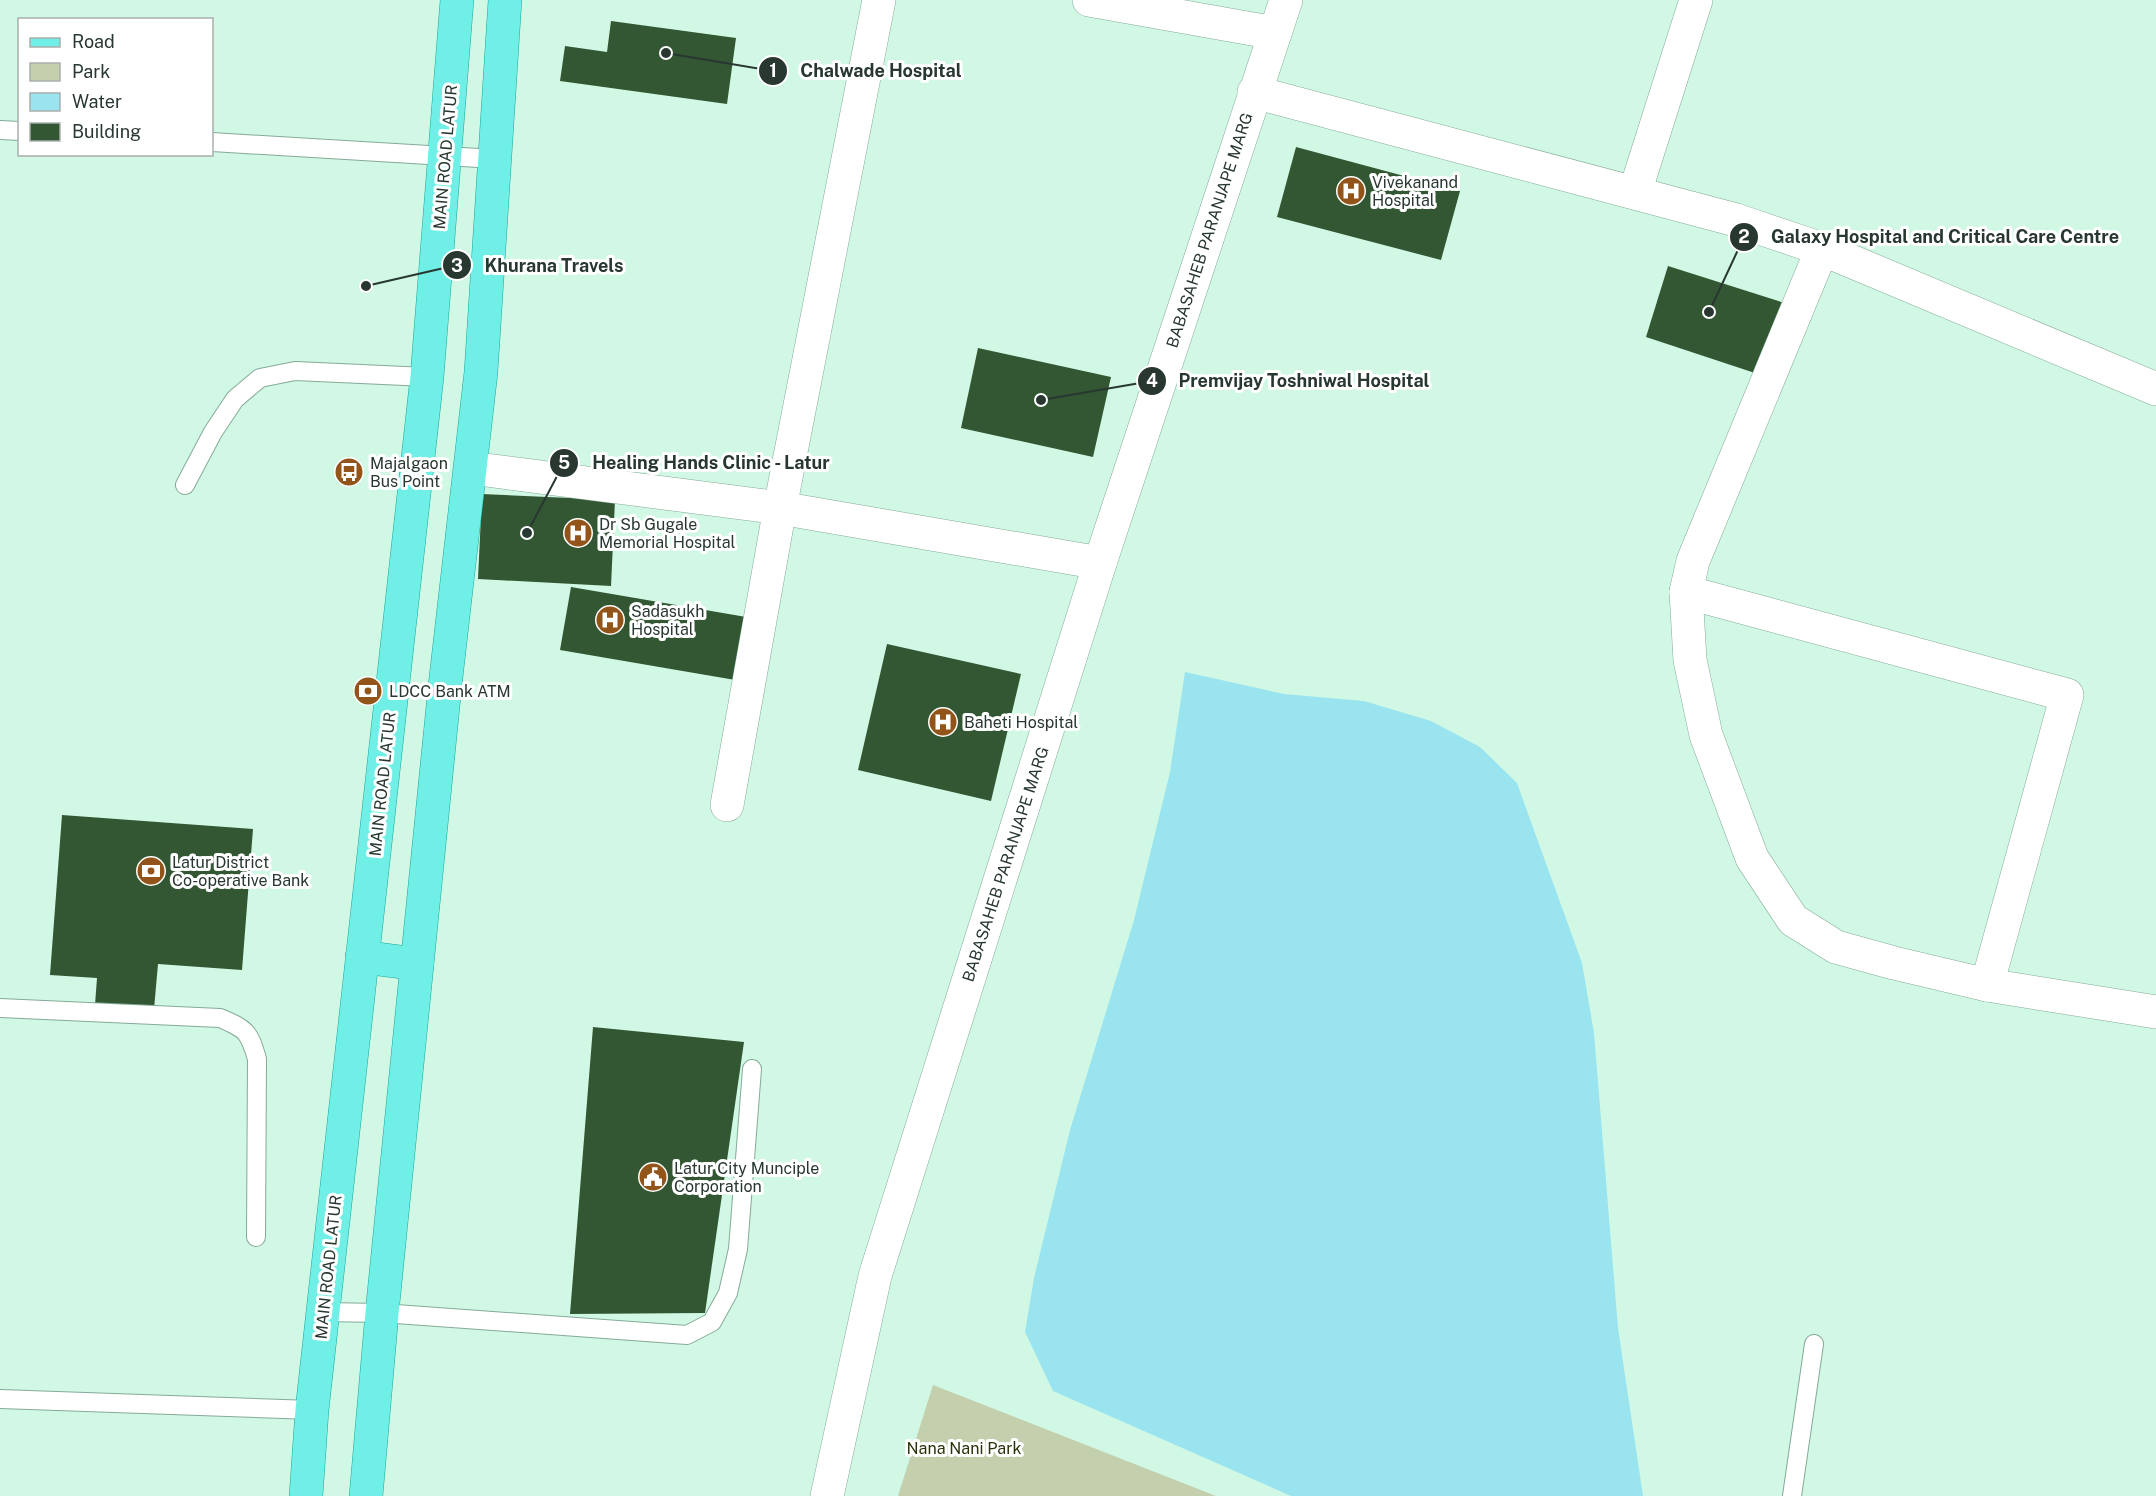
<svg xmlns="http://www.w3.org/2000/svg" width="2156" height="1496" viewBox="0 0 2156 1496" font-family="'Public Sans',sans-serif">
<style>
.green{fill:#c4cfae}
.water{fill:#9ae4ef}
.building{fill:#325732}
.lines{fill:none;stroke-linecap:round;stroke-linejoin:round}
.service-casing{stroke:#85aa98;stroke-width:20}
.minor-casing{stroke:#85aa98;stroke-width:34}
.tertiary-casing{stroke:#85aa98;stroke-width:34}
.primary-casing{stroke:#18a89b;stroke-width:34}
.service{stroke:#fff;stroke-width:18}
.minor{stroke:#fff;stroke-width:33}
.tertiary{stroke:#fff;stroke-width:33}
.primary{stroke:#70efe6;stroke-width:33}
.labels{text-anchor:middle;stroke-width:6;stroke-linejoin:round;paint-order:stroke}
.street-label{font-size:16px;fill:#283730;stroke:#fff}
.poi-label{font-size:16px;fill:#283730;stroke:#fff;text-anchor:start}
.park-label{font-size:16px;fill:#29330b;stroke:#fff}
.leader{fill:none;stroke:#283730;stroke-width:2}
.callout-dot{fill:#283730;stroke:#fff;stroke-width:2}
.mark-label{font-size:18px;text-anchor:middle;font-weight:bold;fill:#fff}
.callout-label{font-size:18px;text-anchor:middle;font-weight:bold;fill:#283730;stroke:#fff;stroke-width:6;stroke-linejoin:round;paint-order:stroke}
</style>
<rect width="100%" height="100%" fill="#d1f8e5"/>
<!-- green -->
<path class="green" d="M933,1385L1216,1496H898Z"/>
<!-- water -->
<path class="water" d="M1185,672L1284,694L1364,701L1431,721L1480,747L1517,783L1582,963L1594,1033L1618,1328L1643,1496H1291L1053,1391L1025,1332L1034,1278L1070,1130L1134,920L1170,772Z"/>
<!-- building -->
<g class="building">
<path d="M611,21L736,38L727,104L560,81L565,46L607,52Z"/>
<path d="M1296,147L1460,191L1441,260L1277,217Z"/>
<path d="M1668,266L1791,305L1767,377L1646,337Z"/>
<path d="M978,348L1111,377L1093,457L961,428Z"/>
<path d="M482,494L615,500L611,586L478,579Z"/>
<path d="M571,587L752,618L741,681L560,650Z"/>
<path d="M887,644L1021,674L991,801L858,770Z"/>
<path d="M62,815L253,829L242,970L158,964L154,1009L95,1005L97,978L50,975Z"/>
<path d="M593,1027L744,1042L705,1313L570,1314Z"/>
</g>
<g class="lines">
<!-- service casing -->
<g class="service-casing">
<g id="service">
<path d="M0,130L20,131"/>
<path d="M212,142L495,159"/>
<path d="M185,485L213,432L235,399L260,378L295,371L427,377"/>
<path d="M0,1008L220,1018C246,1029 249,1031 257,1059L256,1237"/>
<path d="M323,1312L382,1313L687,1335L712,1322L728,1293L738,1249L752,1069"/>
<path d="M0,1399L312,1410"/>
<path d="M1792,1496L1814,1344"/>
</g>
</g>
<!-- minor casing -->
<g class="minor-casing">
<g id="minor">
<path d="M1089,0L1275,33"/>
<path d="M1254,92L1736,220L1822,249L2156,389"/>
<path d="M1635,192L1696,0"/>
<path d="M1822,249L1693,561L1686,592L1690,660L1706,735L1752,858L1793,920L1836,947L1894,963L1987,985L2156,1012"/>
<path d="M471,468L780,508L1100,563"/>
<path d="M1686,592L2067,695L1987,985"/>
<path d="M727,805L780,508L879,0"/>
</g>
</g>
<!-- tertiary casing -->
<g class="tertiary-casing">
<path id="tertiary" d="M827,1496L875,1276L1100,563L1286,0"/>
</g>
<!-- primary casing -->
<g class="primary-casing">
<g id="primary">
<path d="M362,957L417,964"/>
<path d="M306,1496L312,1410L427,377L457,0"/>
<path d="M366,1496L382,1313L445,686L481,372L505,0"/>
</g>
</g>
<!-- service -->
<use href="#service" class="service"/>
<!-- minor -->
<use href="#minor" class="minor"/>
<!-- tertiary -->
<use href="#tertiary" class="tertiary"/>
<!-- primary -->
<use href="#primary" class="primary"/>
</g>
<!-- icons -->
<defs>
<g id="hospital-disc" transform="scale(1.5)"><circle r="9.5" fill="#925419" stroke="#fff"/><path d="M-5-5h3v3.5h4V-5h3V5h-3V1.5h-4V5h-3Z" fill="#fff"/></g>
<g id="bus-disc" transform="scale(1.5)"><circle r="9.5" fill="#925419" stroke="#fff"/><path d="M-5-6H5V4H4V6H2V4H-2V6H-4V4H-5ZM-3.5-4V0h7V-4ZM-3.5 1.2v1.5H-2V1.2ZM2 1.2v1.5H3.5V1.2Z" fill="#fff"/></g>
<g id="bank-disc" transform="scale(1.5)"><circle r="9.5" fill="#925419" stroke="#fff"/><path d="M-6-4H6V4H-6ZM0-2.3a2.3 2.3 0 1 0 0 4.6a2.3 2.3 0 1 0 0-4.6Z" fill="#fff"/></g>
<g id="civic-disc" transform="scale(1.5)"><circle r="9.5" fill="#925419" stroke="#fff"/><path d="M-.6-6.5H3V-4.5H.6V-3L4-1V1h2V6H-6V1h2V-1L-.6-3ZM-1.2 2.5V6h2.4V2.5Z" fill="#fff"/></g>
</defs>
<g fill-rule="evenodd">
<use href="#hospital-disc" x="1351" y="191"/>
<use href="#bus-disc" x="349" y="472"/>
<use href="#hospital-disc" x="578" y="533"/>
<use href="#hospital-disc" x="610" y="620"/>
<use href="#bank-disc" x="368" y="691"/>
<use href="#hospital-disc" x="943" y="722"/>
<use href="#bank-disc" x="151" y="871"/>
<use href="#civic-disc" x="653" y="1177"/>
</g>
<g class="labels">
<!-- street labels -->
<g class="street-label">
<text transform="translate(445 157) rotate(-85)" y="6">MAIN ROAD LATUR</text>
<text transform="translate(1209 230) rotate(-72)" y="6">BABASAHEB PARANJAPE MARG</text>
<text transform="translate(382 784) rotate(-84)" y="6">MAIN ROAD LATUR</text>
<text transform="translate(1005 864) rotate(-72)" y="6">BABASAHEB PARANJAPE MARG</text>
<text transform="translate(328 1267) rotate(-84)" y="6">MAIN ROAD LATUR</text>
</g>
<!-- poi labels -->
<g class="poi-label">
<text x="1372" y="188">Vivekanand<tspan x="1372" dy="18">Hospital</tspan></text>
<text x="370" y="469">Majalgaon<tspan x="370" dy="18">Bus Point</tspan></text>
<text x="599" y="530">Dr Sb Gugale<tspan x="599" dy="18">Memorial Hospital</tspan></text>
<text x="631" y="617">Sadasukh<tspan x="631" dy="18">Hospital</tspan></text>
<text x="389" y="697">LDCC Bank ATM</text>
<text x="964" y="728">Baheti Hospital</text>
<text x="172" y="868">Latur District<tspan x="172" dy="18">Co-operative Bank</tspan></text>
<text x="674" y="1174">Latur City Munciple<tspan x="674" dy="18">Corporation</tspan></text>
</g>
<!-- park labels -->
<g class="park-label">
<text x="964" y="1454">Nana Nani Park</text>
</g>
</g>
<!-- callouts -->
<path class="leader" d="M666 53L773 71M1709 312L1744 237M366 286L457 265M1041 400L1152 381M527 533L564 463"/>
<g class="callout-dot">
<circle cx="666" cy="53" r="6"/>
<circle cx="1709" cy="312" r="6"/>
<circle cx="366" cy="286" r="6"/>
<circle cx="1041" cy="400" r="6"/>
<circle cx="527" cy="533" r="6"/>
<circle cx="773" cy="71" r="15"/>
<circle cx="1744" cy="237" r="15"/>
<circle cx="457" cy="265" r="15"/>
<circle cx="1152" cy="381" r="15"/>
<circle cx="564" cy="463" r="15"/>
</g>
<g class="mark-label">
<text x="773" y="77">1</text>
<text x="1744" y="243">2</text>
<text x="457" y="272">3</text>
<text x="1152" y="387">4</text>
<text x="564" y="469">5</text>
</g>
<g class="callout-label">
<text x="881" y="77">Chalwade Hospital</text>
<text x="1945" y="243">Galaxy Hospital and Critical Care Centre</text>
<text x="554" y="272">Khurana Travels</text>
<text x="1304" y="387">Premvijay Toshniwal Hospital</text>
<text x="711" y="469">Healing Hands Clinic - Latur</text>
</g>
<!-- legend -->
<rect x="18" y="18" width="195" height="138" fill="#ffffff" stroke="#a9afac" stroke-width="1.5"/>
<rect x="30" y="38" width="30" height="9" fill="#70efe6" stroke="#a9afac" stroke-width="1.5"/>
<text x="72" y="48" font-size="18" fill="#283730">Road</text>
<rect x="30" y="63" width="30" height="18" fill="#c4cfae" stroke="#a9afac" stroke-width="1.5"/>
<text x="72" y="78" font-size="18" fill="#283730">Park</text>
<rect x="30" y="93" width="30" height="18" fill="#9ae4ef" stroke="#a9afac" stroke-width="1.5"/>
<text x="72" y="108" font-size="18" fill="#283730">Water</text>
<rect x="30" y="123" width="30" height="18" fill="#325732" stroke="#a9afac" stroke-width="1.5"/>
<text x="72" y="138" font-size="18" fill="#283730">Building</text>
</svg>
